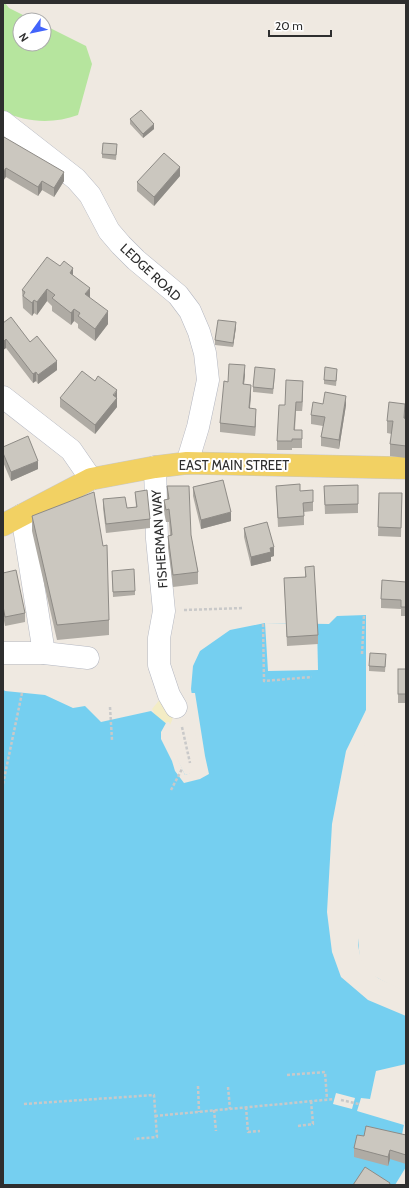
<svg xmlns="http://www.w3.org/2000/svg" width="409" height="1188" viewBox="0 0 409 1188" font-family="Cabin,sans-serif">
<style>
.green{fill:#b6e59e}
.sand{fill:#f3ecc5}
.water{fill:#75cff0}
.pier{fill:#efe9e1}
.lines{fill:none;stroke-linecap:round;stroke-linejoin:round}
.minor-casing{stroke:#b4b7c1;stroke-width:23}
.major-casing{stroke:#c9c9c9;stroke-width:23}
.path{stroke:#c9c9c9;stroke-width:2.5;stroke-dasharray:3 2;stroke-linecap:butt}
.minor{stroke:#fff;stroke-width:22}
.major{stroke:#f2d163;stroke-width:22}
.wall{fill:#afaba4}
.shaded-wall{fill:#8e8b86}
.building{fill:#cbc7bf;stroke:#8e8b86}
.labels{text-anchor:middle;stroke-width:4;stroke-linejoin:round;paint-order:stroke}
.street-label{font-size:13px;fill:#2e2e2e;stroke:#fff}
</style>
<rect width="100%" height="100%" fill="#efe9e1"/>
<!-- green -->
<path class="green" d="M3,3H5L9,8L33,20H20V44H44V25L86,46L92,64L78,115C54,124 26,123 3,111Z"/>
<!-- sand -->
<path class="sand" d="M161,698C170,707 177,713 170,725L169,722L166,723L138,726L154,712L152,709Z"/>
<!-- water -->
<path class="water" d="M366,615V710L360,767L356,915L360,961L367,972L406,994V1115L401,1139L406,1140V1167L395,1185H3V689L5,691L45,695L73,708L85,706L101,722L151,711L168,725L164,732L185,775L203,770L191,689L193,666L200,651L230,630L265,623L329,624L337,616Z"/>
<!-- pier -->
<g class="pier">
<path d="M265,623L317,624L318,670L268,671Z"/>
<path d="M189,693H195L205,756L209,774L200,779L184,783L175,771L172,761L161,739V732L166,723L168,722L169,723L170,725L166,732L185,775L201,769Z"/>
<path d="M366,710H368L362,767L358,915V945L361,960L368,970L378,978L406,992V1016L368,1000L341,977L332,952L327,912L332,824L346,751Z"/>
<path d="M406,1064V1115L404,1125L357,1111L361,1098L370,1099L376,1071Z"/>
<path d="M336,1093L355,1098L352,1109L333,1104Z"/>
</g>
<g class="lines">
<!-- minor casing -->
<g class="minor-casing">
<g id="minor">
<path d="M3,122L76,179L90,195L109,231L121,245L136,260L178,295L190,311L199,332L205,353L208,380L198,427L187,463"/>
<path d="M3,397L71,450L91,479"/>
<path d="M155,467L157,539L164,611L159,638V665L169,695L176,707"/>
<path d="M22,515L44,653"/>
<path d="M3,653H44L88,658"/>
</g>
</g>
<!-- major casing -->
<g class="major-casing">
<path id="major" d="M3,525L91,479L155,467L187,463L406,468"/>
</g>
<!-- path -->
<g class="path">
<path d="M184,610L244,608"/>
<path d="M263,624L264,681L312,677"/>
<path d="M362,654L364,615"/>
<path d="M110,707L112,740"/>
<path d="M182,727L190,763"/>
<path d="M3,784L22,693"/>
<path d="M171,790L182,769"/>
<path d="M287,1075L325,1072L327,1099"/>
<path d="M198,1086L199,1112"/>
<path d="M228,1087L230,1109"/>
<path d="M341,1100L359,1104"/>
<path d="M24,1104L154,1095L157,1137L134,1139"/>
<path d="M246,1107L248,1132L260,1131"/>
<path d="M214,1110L216,1131"/>
<path d="M155,1116L334,1099"/>
<path d="M298,1126L313,1124L311,1101"/>
</g>
<!-- minor -->
<use href="#minor" class="minor"/>
<!-- major -->
<use href="#major" class="major"/>
</g>
<!-- wall -->
<g class="wall">
<path d="M130,119L154,129L143,138L130,124Z"/>
<path d="M3,139L64,181L54,197L42,190L38,196L6,177Z"/>
<path d="M117,149L116,160L102,158V154Z"/>
<path d="M180,176L154,206L137,191V182Z"/>
<path d="M73,276L108,324L95,341L78,328V324L74,321L71,325L52,311V306L47,301L37,315L34,313L32,316L23,308L22,290Z"/>
<path d="M3,323L30,342L57,370L38,384L36,381L33,383L6,348L3,350Z"/>
<path d="M236,327L233,347L215,345V340Z"/>
<path d="M245,374L244,384L251,394L250,408L256,418L255,436L220,432V423L228,382Z"/>
<path d="M275,374L273,394L253,392V387Z"/>
<path d="M337,374L336,386L324,384V380Z"/>
<path d="M303,390L302,411H296L295,430L302,439V448H292V450H277V441L285,405Z"/>
<path d="M117,397V407L95,434L60,407V398Z"/>
<path d="M323,404L346,405L339,449L321,446V437L323,426L311,424V415Z"/>
<path d="M405,416V419H406V458L390,456V444L392,434L387,433V421Z"/>
<path d="M3,447L38,469L11,481L3,462Z"/>
<path d="M358,485V513L325,514L324,486Z"/>
<path d="M167,486L191,535L198,572V584L173,587L168,548V536L170,535L169,522H166L164,512V500L167,499Z"/>
<path d="M276,486L300,491L313,502V511L304,512V525L278,527Z"/>
<path d="M193,487L231,521L201,529L193,496Z"/>
<path d="M135,492L150,519V528L106,533L103,508V499L127,508L136,507Z"/>
<path d="M379,493H402L401,537L378,536Z"/>
<path d="M32,516L109,620V635L57,640L32,531Z"/>
<path d="M244,528L274,556L271,557V561L251,566L244,537Z"/>
<path d="M305,567L318,635V644L287,646L284,578L305,577Z"/>
<path d="M112,571L135,591V595L113,597Z"/>
<path d="M3,573L25,613V622L5,626L3,615Z"/>
<path d="M406,582V616H401V609L381,608V599Z"/>
<path d="M386,658L385,672L369,671V666Z"/>
<rect x="398" y="669" width="8" height="34"/>
<path d="M406,1135V1164L390,1159L388,1166L354,1157V1148Z"/>
</g>
<!-- shaded-wall -->
<g class="shaded-wall">
<path d="M154,124V129L143,138V134Z"/>
<path d="M180,167V176L154,206V197Z"/>
<path d="M6,168V177L3,181V172Z"/>
<path d="M64,172V181L54,197V188Z"/>
<path d="M42,181V190L38,196V187Z"/>
<path d="M73,268V281L70,273Z"/>
<path d="M90,288V300L85,294Z"/>
<path d="M47,289V301L37,315V302Z"/>
<path d="M34,300V313L32,316V303Z"/>
<path d="M74,309V321L71,325V313Z"/>
<path d="M108,311V324L95,341V329Z"/>
<path d="M236,322V327L233,347V343Z"/>
<path d="M6,339V348L3,350V342Z"/>
<path d="M57,361V370L38,384V375Z"/>
<path d="M245,365V374L243,393V384Z"/>
<path d="M36,372V381L33,383V374Z"/>
<path d="M303,381V390L302,411V402Z"/>
<path d="M251,385V394L249,417V408Z"/>
<path d="M117,390V407L95,434V425Z"/>
<path d="M346,396V405L339,449V440Z"/>
<path d="M405,404V416L404,431V418Z"/>
<path d="M256,409V418L255,436V427Z"/>
<path d="M38,461V469L11,481V472Z"/>
<path d="M231,512V521L201,529V520Z"/>
<path d="M274,547V556L271,557V561L251,566V557L270,548Z"/>
<path d="M390,1150V1159L388,1166V1157Z"/>
</g>
<!-- building -->
<g class="building">
<path d="M141,110L154,124L143,134L130,119Z"/>
<path d="M4,137L64,172L54,188L42,181L38,187L6,168L3,172V139Z"/>
<path d="M103,143L117,144L116,155L102,154Z"/>
<path d="M164,153L180,167L154,197L137,182Z"/>
<path d="M47,257L60,266L64,261L73,268L70,273L90,288L85,294L108,311L95,329L78,316L80,313L74,309L71,313L52,298L55,295L47,289L37,302L34,300L32,303L23,296L25,292L22,290Z"/>
<path d="M11,317L30,342L37,336L57,361L38,375L36,372L33,374L6,339L3,342V323Z"/>
<path d="M218,320L236,322L233,343L215,340Z"/>
<path d="M229,364L245,365L243,384L251,385L249,408L256,409L255,427L220,423L224,381L228,382Z"/>
<path d="M255,367L275,369L273,389L253,387Z"/>
<path d="M325,367L337,369L336,381L324,380Z"/>
<path d="M82,371L95,381L98,376L117,390L113,395L117,398L95,425L60,398Z"/>
<path d="M286,380L303,381L302,402H296L294,430H302V439H292V441H277L279,405H285Z"/>
<path d="M325,392L346,396L339,440L321,437L325,417L311,415L313,402L323,404Z"/>
<path d="M389,402L405,404L404,418L406,419V446L390,444L393,421H387Z"/>
<path d="M28,436L38,461L11,472L3,453V447Z"/>
<path d="M223,480L231,512L201,520L193,487Z"/>
<path d="M300,484V491L313,490V502L303,503L304,516L278,518L276,486Z"/>
<path d="M358,485V504L325,505L324,486Z"/>
<path d="M167,486H189L191,535L198,572L173,575L168,536L172,535L169,509L166,510L164,500L169,499Z"/>
<path d="M147,490L150,519L106,524L103,499L125,497L127,508L137,507L135,492Z"/>
<path d="M94,492L103,546L107,545L109,620L57,625L32,516Z"/>
<path d="M379,493H402L401,528L378,527Z"/>
<path d="M267,522L274,547L270,548L271,552L251,557L244,528Z"/>
<path d="M314,566L318,635L287,637L284,578L306,577L305,567Z"/>
<path d="M134,569L135,591L113,592L112,571Z"/>
<path d="M16,570L25,613L5,617L3,606V573Z"/>
<path d="M382,580L406,582V607H401V600L381,599Z"/>
<path d="M370,653L386,654L385,667L369,666Z"/>
<rect x="398" y="669" width="8" height="25"/>
<path d="M366,1126L406,1135V1155L390,1150L388,1157L354,1148L357,1135L364,1136Z"/>
<path d="M365,1167L390,1183L389,1185H353Z"/>
</g>
<g class="labels">
<!-- street labels -->
<g class="street-label">
<text transform="translate(151 272) rotate(43)" y="5">LEDGE ROAD</text>
<text x="234" y="470">EAST MAIN STREET</text>
<text transform="translate(159 539) rotate(-94)" y="5">FISHERMAN WAY</text>
</g>
</g>
<!-- border -->
<rect width="409" height="1188" fill="none" stroke="#2e2e2e" stroke-width="8"/>
<!-- north arrow -->
<g transform="translate(32 32) rotate(237)"><circle r="19" fill="#ffffff" stroke="#ababab"/>
<path d="M0-3L7 15L0 10L-7 15Z" fill="#4264fb"/>
<text y="-6" font-size="11" font-weight="bold" text-anchor="middle" fill="#2e2e2e">N</text>
</g>
<!-- scale -->
<path d="M269 30v6h62v-6" fill="none" stroke="#2e2e2e" stroke-width="2"/>
<text x="275" y="30" font-size="12" fill="#2e2e2e" stroke="#ffffff" stroke-width="3" paint-order="stroke">20 m</text>
</svg>
